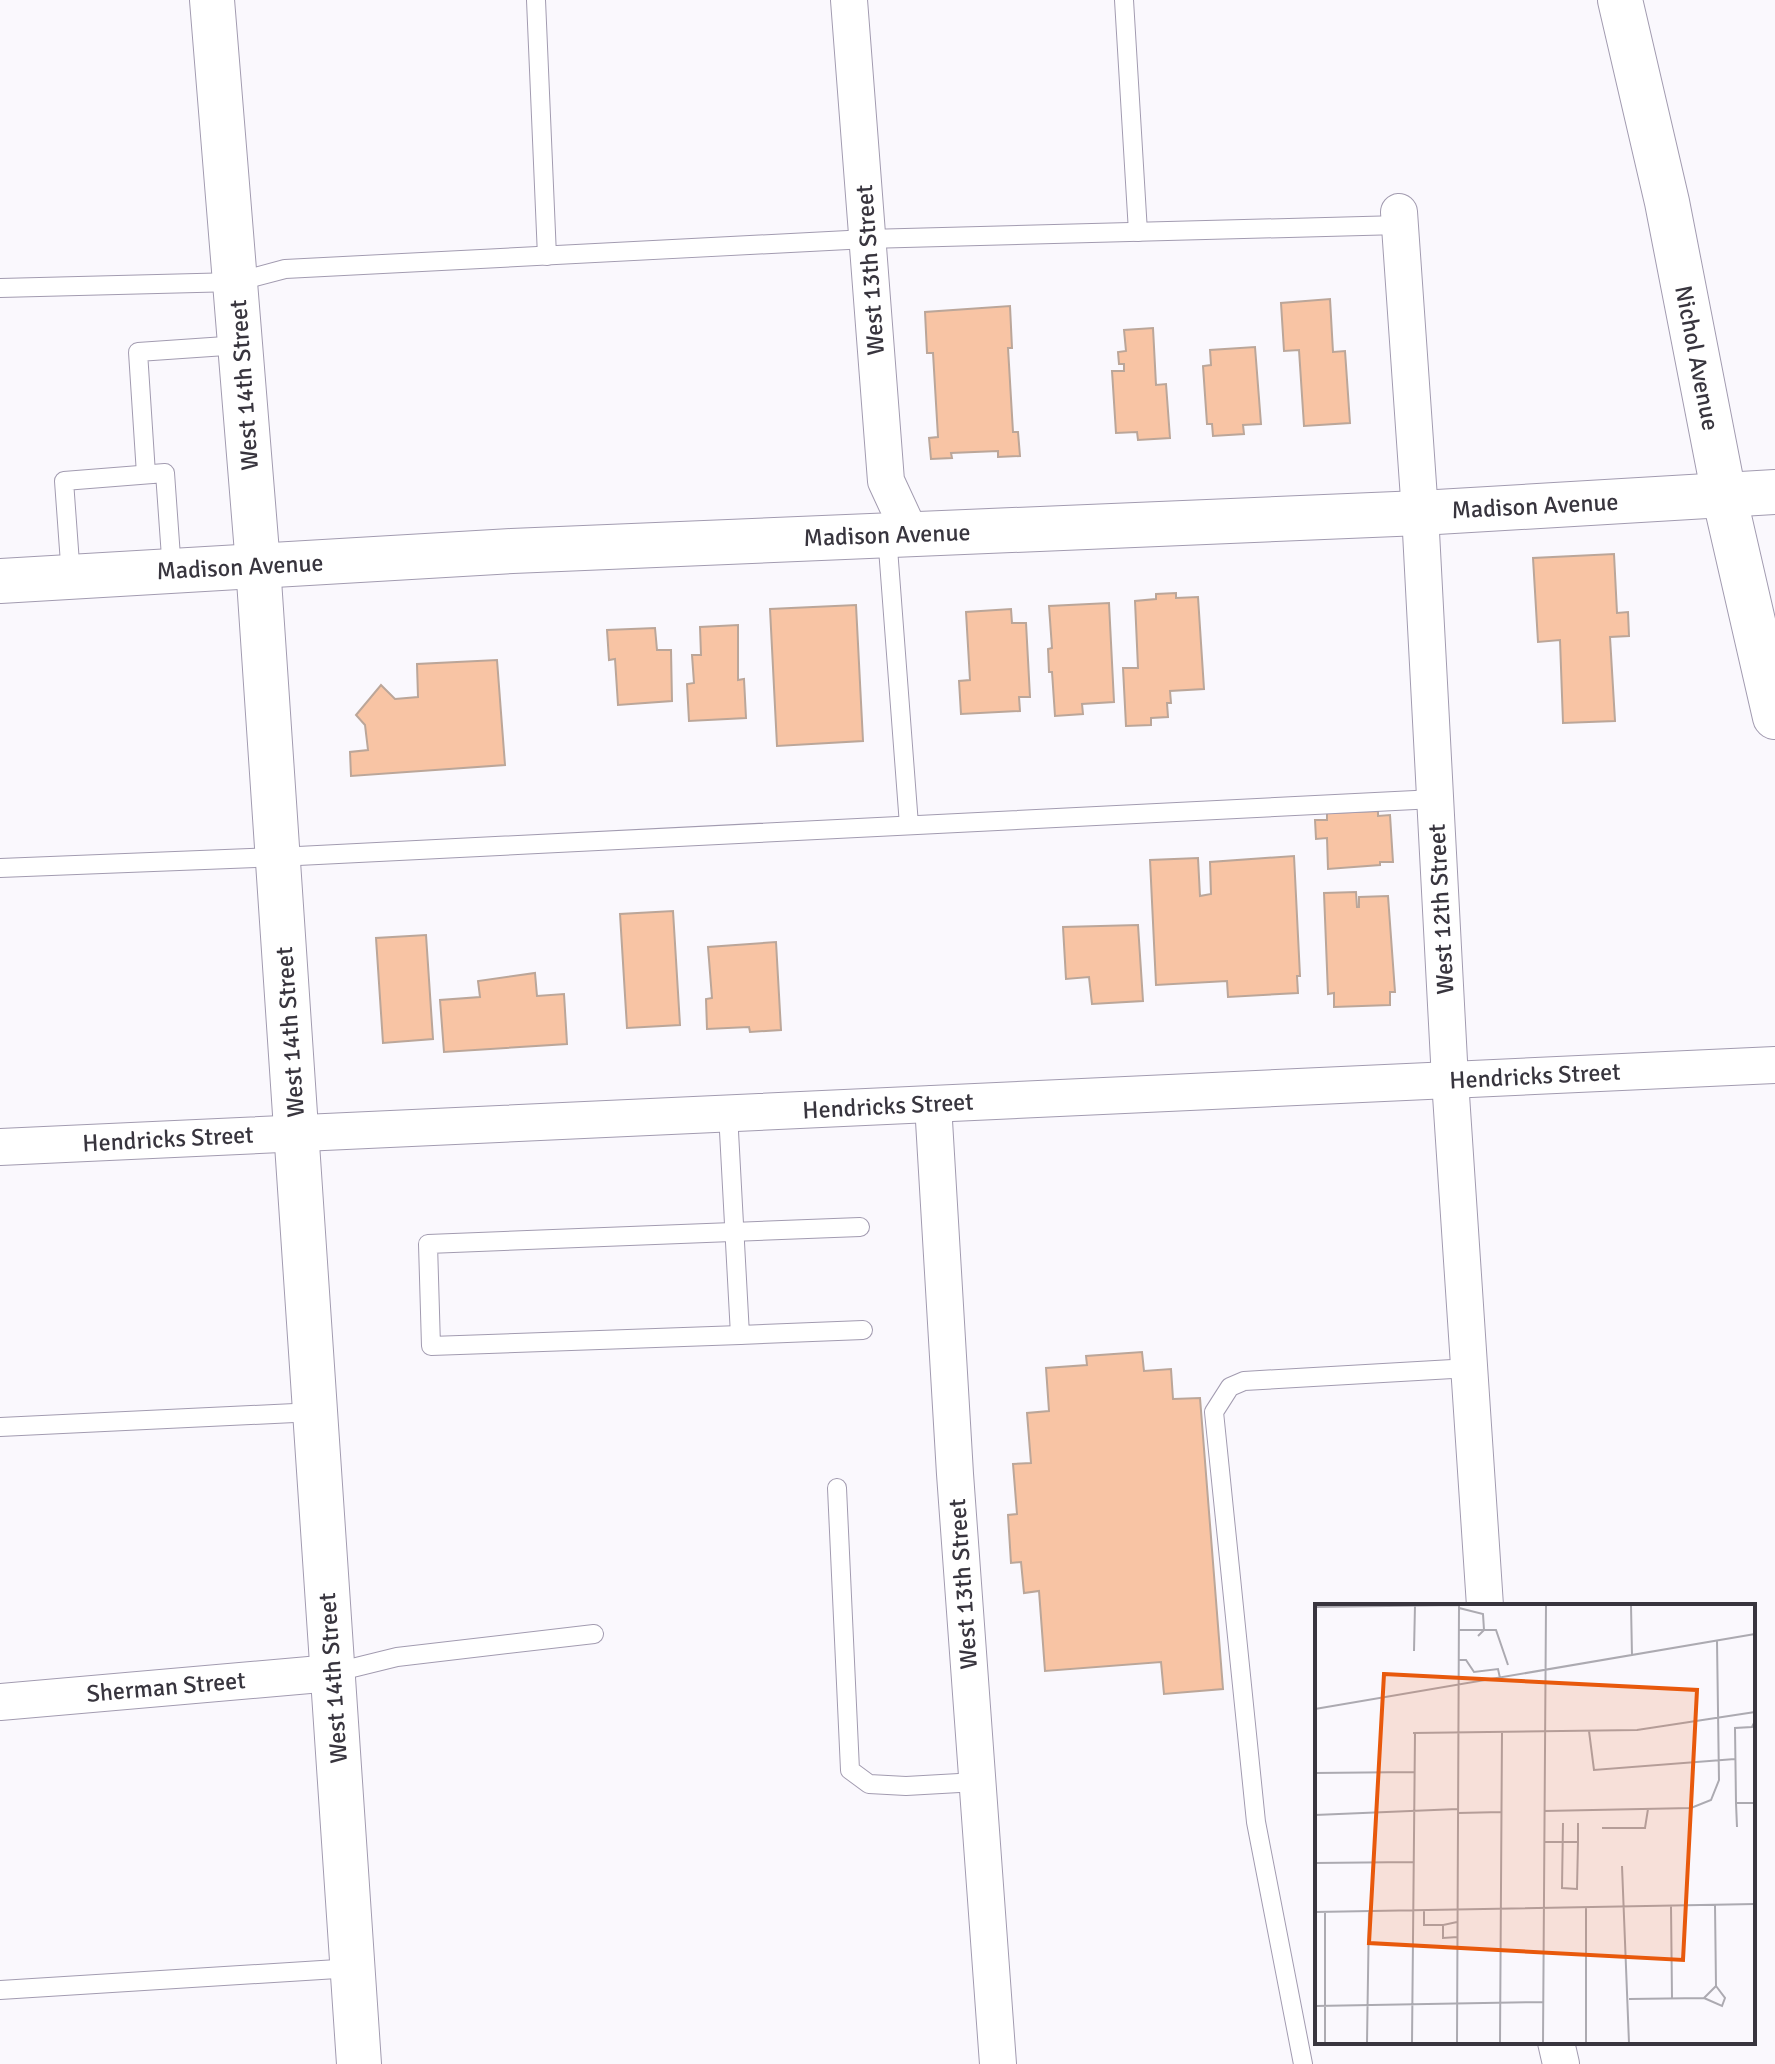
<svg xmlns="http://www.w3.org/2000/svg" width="1775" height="2064" viewBox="0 0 1775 2064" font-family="Signika,sans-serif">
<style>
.building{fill:#f8c4a4;stroke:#bba699;stroke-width:2}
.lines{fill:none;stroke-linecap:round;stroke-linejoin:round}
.lane-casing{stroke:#a29bb0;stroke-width:20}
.street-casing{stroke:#a29bb0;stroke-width:38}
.secondary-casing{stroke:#a29bb0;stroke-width:46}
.primary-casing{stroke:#a29bb0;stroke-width:46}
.lane{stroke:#fff;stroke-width:18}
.street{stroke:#fff;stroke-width:36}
.secondary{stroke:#fff;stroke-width:44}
.primary{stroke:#fff;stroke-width:44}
.labels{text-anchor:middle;stroke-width:6;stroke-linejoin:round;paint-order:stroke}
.street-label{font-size:24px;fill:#38353e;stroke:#fff}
.inset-road{fill:none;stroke:#acaab1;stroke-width:2}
.view{fill:#e8590c;fill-opacity:0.15;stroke:#e8590c;stroke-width:4}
.inset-edge{fill:none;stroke:#38353e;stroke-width:4}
</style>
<rect width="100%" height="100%" fill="#faf8fd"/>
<!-- building -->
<g class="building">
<path d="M1330,299L1333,352L1345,351L1350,423L1304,426L1299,350L1284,351L1281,303Z"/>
<path d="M1010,306L1012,348H1008L1013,432H1018L1020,456L998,457V451L951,453L952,458L931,459L929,438L938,437L933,353H927L925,312Z"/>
<path d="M1153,328L1156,385L1166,384L1170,438L1138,440L1137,432L1116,433L1112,371H1124V364H1119L1118,352L1126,351L1124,330Z"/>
<path d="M1255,347L1261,424L1243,425L1244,434L1213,436L1212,424H1207L1203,366L1211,365L1210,350Z"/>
<path d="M1614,554L1617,613L1628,612L1629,636L1610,637L1615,721L1563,723L1560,640L1538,642L1533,558Z"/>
<path d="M1176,593V598L1198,597L1204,689L1170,691L1171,703H1167L1168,717L1151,718V725L1126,726L1123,668H1138L1135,601L1156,599V594Z"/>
<path d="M1109,603L1114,702L1082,704L1083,714L1055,716L1052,672H1049L1048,649L1052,648L1049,606Z"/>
<path d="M856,605L863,741L777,746L770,609Z"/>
<path d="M1011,609L1012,623H1026L1030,697H1019L1020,711L961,714L959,681L970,680L966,612Z"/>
<path d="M738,625V680L744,679L746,718L689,721L687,684L694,683L692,655H701L700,627Z"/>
<path d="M655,628L657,650H671L672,701L618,705L615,659L609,660L607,630Z"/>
<path d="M497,660L505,765L351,776L350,752L368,750L365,725L356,715L381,685L395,699L418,697L417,664Z"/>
<path d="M1378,811V816L1390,815L1393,862H1380V865L1328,869L1327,838L1316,839L1315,820H1327V813Z"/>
<path d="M1294,856L1300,976H1297L1298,993L1228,997L1227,981L1156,985L1150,860L1198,858L1200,896L1211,894L1210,862Z"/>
<path d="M1356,892L1357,907H1359V897L1388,896L1395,992H1390V1005L1334,1007V993L1328,994L1324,893Z"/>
<path d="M673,911L680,1025L627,1028L620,914Z"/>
<path d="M1138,925L1143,1001L1092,1004L1089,977L1066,979L1063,927Z"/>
<path d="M426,935L433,1039L383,1043L376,938Z"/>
<path d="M776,942L781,1030L750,1032L749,1027L707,1029L706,999L712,998L708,947Z"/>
<path d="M535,973L537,996L564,994L567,1044L444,1052L440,1000L480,997L478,981Z"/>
<path d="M1142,1352L1144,1371L1171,1369L1173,1399L1200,1398L1223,1689L1164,1694L1161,1662L1045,1671L1039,1591L1024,1593L1021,1562L1011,1563L1008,1515L1017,1514L1013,1464L1031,1463L1027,1413L1049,1411L1046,1368L1087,1365L1086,1356Z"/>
</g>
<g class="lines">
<!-- lane casing -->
<g class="lane-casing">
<g id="lane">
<path d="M536,0L547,256"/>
<path d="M1124,0L1138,232"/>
<path d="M0,288L236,282L285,269L867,239L1400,225"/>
<path d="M146,474L138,352L240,345"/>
<path d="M887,535L909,825"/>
<path d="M71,577L64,481L165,473L172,571"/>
<path d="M0,868L278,857L1435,799"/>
<path d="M728,1113L740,1335L863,1330"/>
<path d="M740,1335L431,1346L428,1244L860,1227"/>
<path d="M0,1427L315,1412"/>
<path d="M837,1488L850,1770L869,1784L906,1786L977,1782"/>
<path d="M332,1673L397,1657L594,1634"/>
<path d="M0,1990L353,1968"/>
<path d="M1303,2064L1256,1822L1214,1412L1230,1387L1244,1381L1470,1368"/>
</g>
</g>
<!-- street casing -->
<g class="street-casing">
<g id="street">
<path d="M849,0L886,481L911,535"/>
<path d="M1399,212L1420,513L1450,1080L1485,1606"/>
<path d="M933,1104L955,1474L998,2064"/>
<path d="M0,1147L1775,1065"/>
<path d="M0,1702L332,1673"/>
<path d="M1556,2042L1561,2064"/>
</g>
</g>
<!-- secondary casing -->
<g class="secondary-casing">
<g id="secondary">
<path d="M1620,0L1667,202L1724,495L1775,717"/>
<path d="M0,581L512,551L1420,513L1775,492"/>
</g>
</g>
<!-- primary casing -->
<g class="primary-casing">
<path id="primary" d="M212,0L258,565L359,2064"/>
</g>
<!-- lane -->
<use href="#lane" class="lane"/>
<!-- street -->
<use href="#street" class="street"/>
<!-- secondary -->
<use href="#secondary" class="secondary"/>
<!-- primary -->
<use href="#primary" class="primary"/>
</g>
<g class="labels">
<!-- street labels -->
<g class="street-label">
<text transform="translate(870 270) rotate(-94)" y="8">West 13th Street</text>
<text transform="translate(1697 358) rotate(79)" y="8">Nichol Avenue</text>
<text transform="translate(244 385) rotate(-94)" y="8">West 14th Street</text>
<text transform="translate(1535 506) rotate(-3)" y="8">Madison Avenue</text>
<text transform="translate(887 535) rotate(-2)" y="8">Madison Avenue</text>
<text transform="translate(240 567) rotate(-3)" y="8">Madison Avenue</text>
<text transform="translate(1441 909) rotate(-93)" y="8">West 12th Street</text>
<text transform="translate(290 1032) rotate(-94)" y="8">West 14th Street</text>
<text transform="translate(1535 1076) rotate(-3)" y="8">Hendricks Street</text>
<text transform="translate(888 1106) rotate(-3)" y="8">Hendricks Street</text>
<text transform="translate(168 1139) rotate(-3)" y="8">Hendricks Street</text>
<text transform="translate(963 1584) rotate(-94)" y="8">West 13th Street</text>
<text transform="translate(333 1678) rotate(-94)" y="8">West 14th Street</text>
<text transform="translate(166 1687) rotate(-5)" y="8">Sherman Street</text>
</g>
</g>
<!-- overview -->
<g transform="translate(1315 1604)">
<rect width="440" height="440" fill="#faf8fd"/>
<path class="inset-road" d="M316,1L317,52M0,3L144,1L142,439M144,26H169L168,10L144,4M163,32L169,26H181L193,61M99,47L100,1M143,56H151L159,68L183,65L185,74M0,105L440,30M274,127L279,166L420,155M98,129L322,126L440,108M0,169L99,168M421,199L420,124L437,123L440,117M229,207L376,204L396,196L404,176L402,37M143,209L187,208M0,211L143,205M248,219L247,284L262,285L263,238M422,223L421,199H440M287,224H330L333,205M229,238H263V219M0,259L98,258M307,262L314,439M356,302L357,394M109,306V321H128M0,308L440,300M10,308V439M142,318L128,321V334L143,333M389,394L401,382L400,301M389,394L407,402L410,394L401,382M314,395L389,394M0,402L228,398M52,439L54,307M97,439L100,129M185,439L187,128M228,439L231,1M271,439V303"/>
<path class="view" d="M69,70L382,86L368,356L54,339Z"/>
<rect width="440" height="440" class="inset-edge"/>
</g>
</svg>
